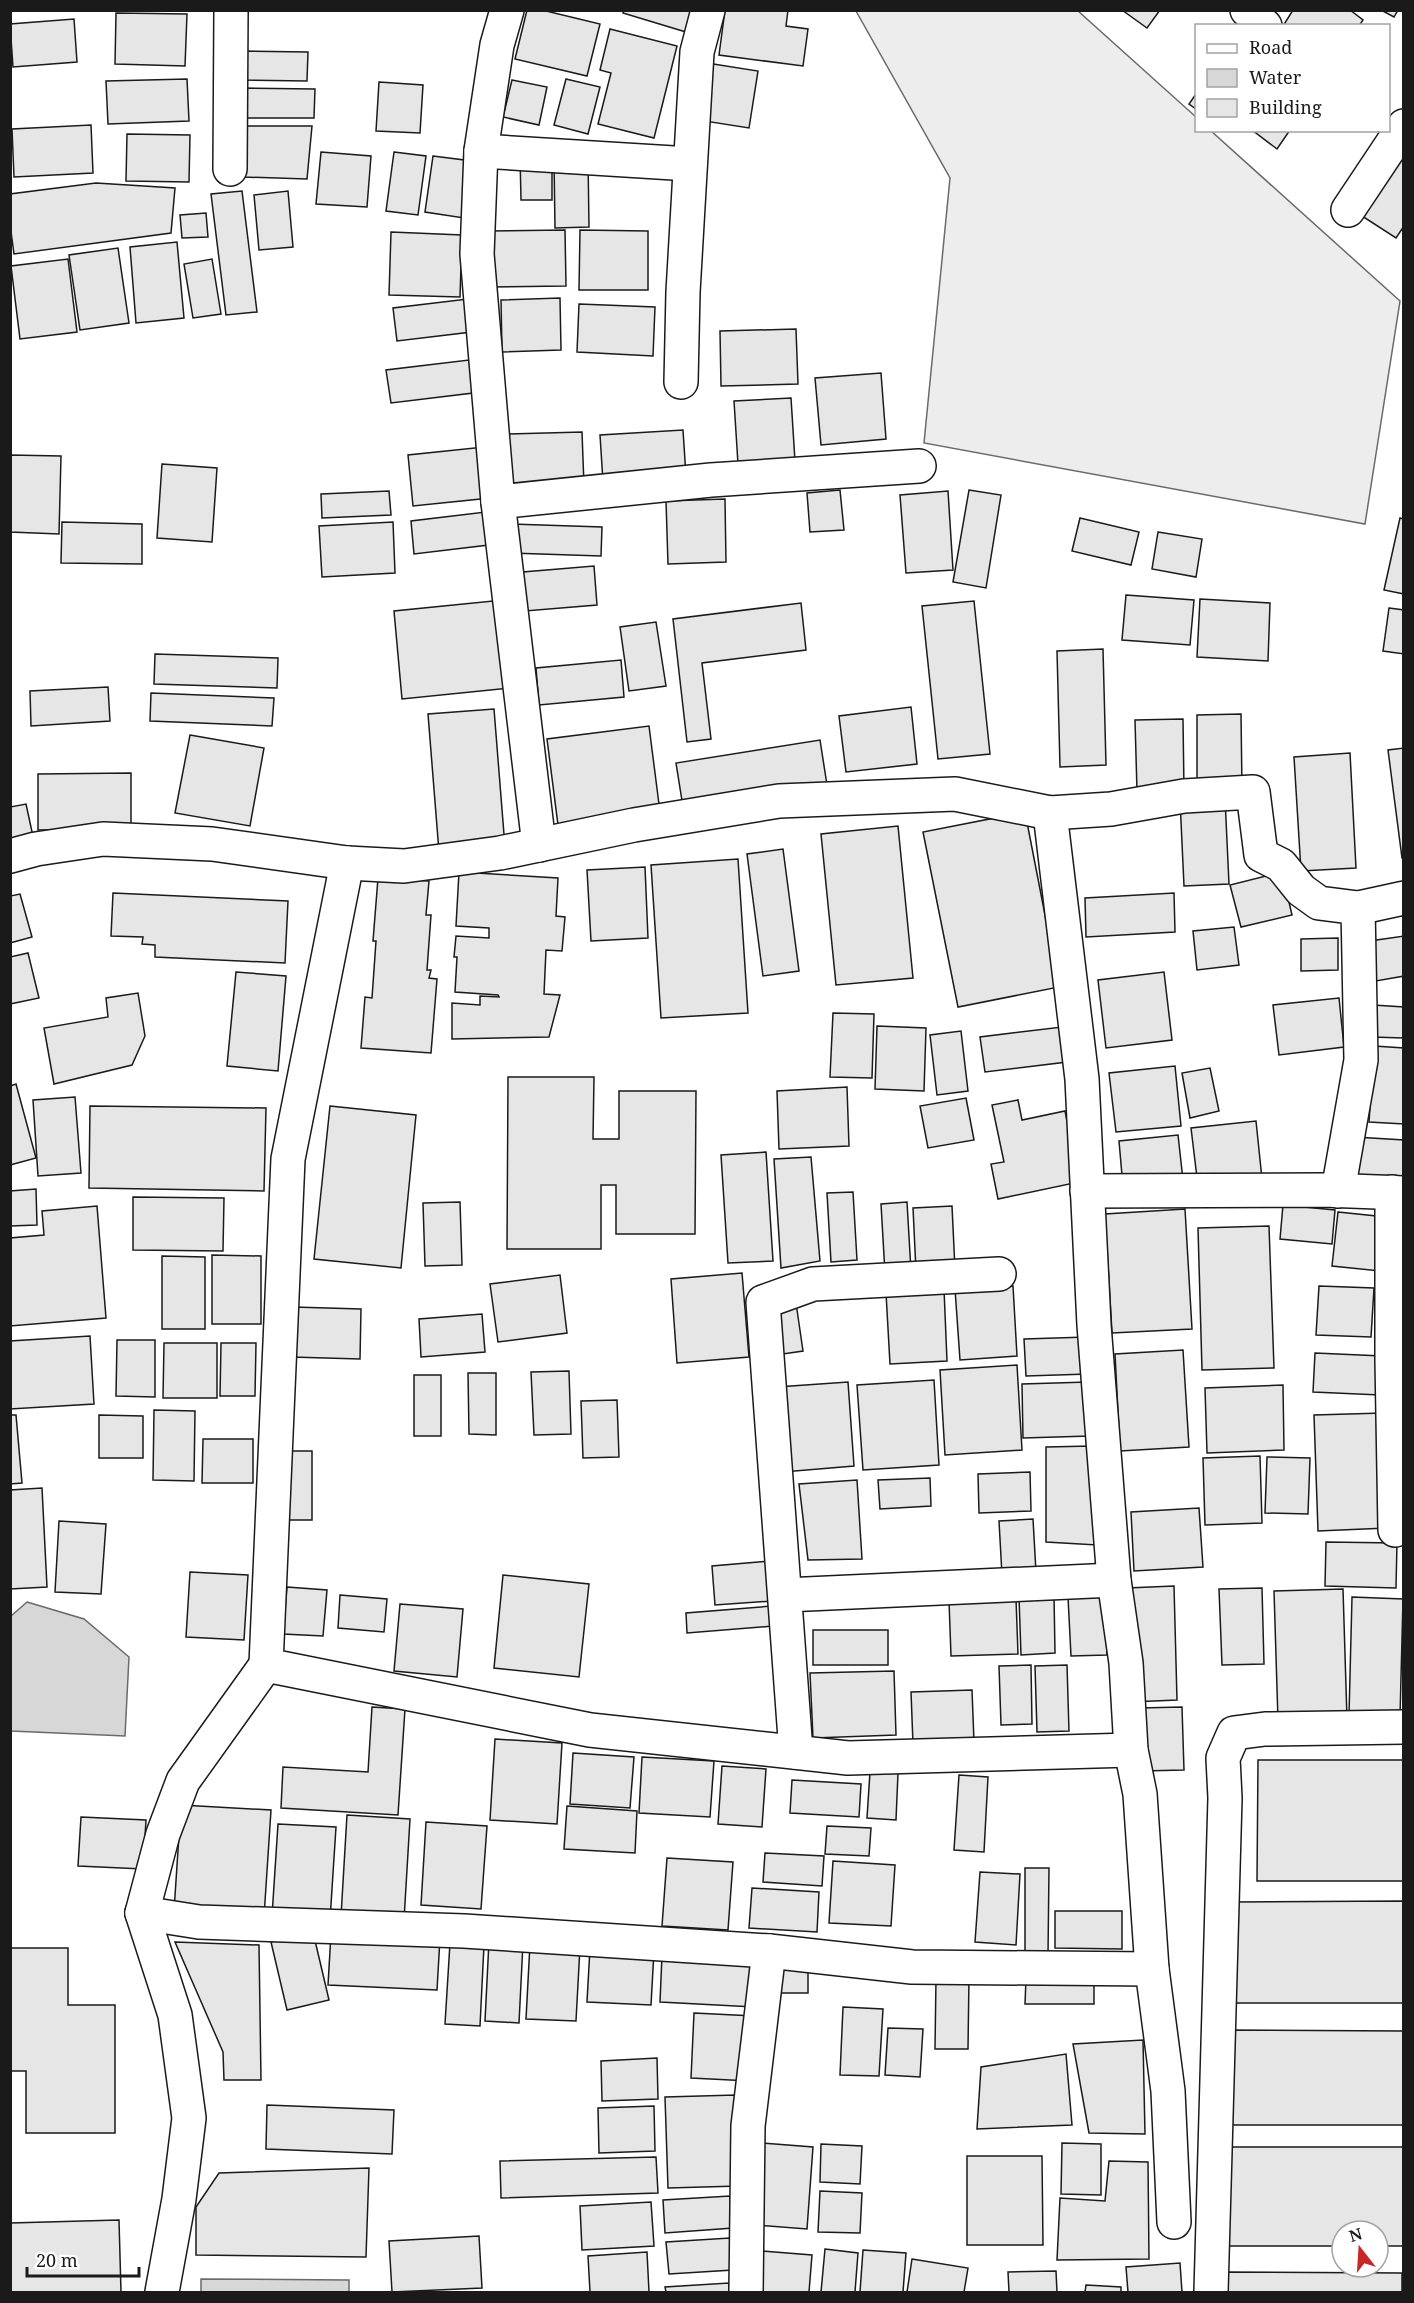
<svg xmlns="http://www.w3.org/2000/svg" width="1414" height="2303" viewBox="0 0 1414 2303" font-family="'Noto Serif',serif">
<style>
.built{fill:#ededed;stroke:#6a6a6a;stroke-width:1.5}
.water{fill:#d7d7d7;stroke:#6a6a6a;stroke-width:1.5}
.building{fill:#e6e6e6;stroke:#1a1a1a;stroke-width:1.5}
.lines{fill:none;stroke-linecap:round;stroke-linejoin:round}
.minor-casing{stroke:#1a1a1a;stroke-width:36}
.minor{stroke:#fff;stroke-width:33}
</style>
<rect width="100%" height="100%" fill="#fff"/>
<!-- built -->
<path class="built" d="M856,11H1078L1196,117V130L1211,131L1400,301L1365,524L924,443L950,178Z"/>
<!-- water -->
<g class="water">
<path d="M27,1602L84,1619L129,1657L125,1736L11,1731V1616Z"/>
<path d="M201,2279L349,2280V2292H201Z"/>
</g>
<!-- building -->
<g class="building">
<path d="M527,10H542L600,24L587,76L515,59Z"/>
<path d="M624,10H693L686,32L623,13Z"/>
<path d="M725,10H788L786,26L808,29L803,66L719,55Z"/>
<path d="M1122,10H1160L1147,28Z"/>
<path d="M1293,10H1350L1363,20L1359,26H1283Z"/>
<path d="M1381,10H1398L1394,17Z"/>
<path d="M116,13L187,14L185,66L115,64Z"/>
<path d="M74,19L77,62L13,67L10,24Z"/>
<path d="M610,29L677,46L654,138L598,124L611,73L600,70Z"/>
<path d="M244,51L308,52L307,81L243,80Z"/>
<path d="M707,63L758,71L749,128L698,120Z"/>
<path d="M187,79L189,121L108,124L106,81Z"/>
<path d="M566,79L600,87L588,134L554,125Z"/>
<path d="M512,80L547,87L539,125L503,117Z"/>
<path d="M379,82L423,85L420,133L376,131Z"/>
<path d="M244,88L315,89L314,118H243Z"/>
<path d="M1196,94V109L1189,104Z"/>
<path d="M91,125L93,173L14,177L12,129Z"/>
<path d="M242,126H312L307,179L243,177Z"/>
<path d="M1252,130H1290L1277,149Z"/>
<path d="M127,134L190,135L189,182L126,181Z"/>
<path d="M321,152L371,156L367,207L316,204Z"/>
<path d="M394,152L426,156L418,215L386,211Z"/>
<path d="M1404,153V226L1396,238L1362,216Z"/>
<path d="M433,156L472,161L464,218L425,212Z"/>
<path d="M520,156H552V200H521Z"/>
<path d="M588,158L589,227L555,228L554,160Z"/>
<path d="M96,183L175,188L171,233L14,254L10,224V194Z"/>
<path d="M242,191L257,312L226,315L211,194Z"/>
<path d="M288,191L293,247L259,250L254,195Z"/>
<path d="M206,213L208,237L182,238L180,215Z"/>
<path d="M565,230L566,286L489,287L488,231Z"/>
<path d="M580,230L648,231V290H579Z"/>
<path d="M391,232L462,235L460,297L389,295Z"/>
<path d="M177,242L184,318L136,323L130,247Z"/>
<path d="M118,248L129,323L80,330L69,255Z"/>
<path d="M68,259L77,332L20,339L11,266Z"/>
<path d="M212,259L221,314L193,318L184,264Z"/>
<path d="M476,298L480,331L397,341L393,308Z"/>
<path d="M560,298L561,350L502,352L501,300Z"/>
<path d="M579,304L655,307L653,356L577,352Z"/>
<path d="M796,329L798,384L721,386L720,331Z"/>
<path d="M469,360L473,393L391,403L386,370Z"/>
<path d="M881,373L886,439L821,445L815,378Z"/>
<path d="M791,398L795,461L738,464L734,401Z"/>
<path d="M683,430L686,476L603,482L600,435Z"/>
<path d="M582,432L584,486L506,488L504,434Z"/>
<path d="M484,447L490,498L413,506L408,455Z"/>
<path d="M10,455L61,456L59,534L10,532Z"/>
<path d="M162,464L217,468L212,542L157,538Z"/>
<path d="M840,490L844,530L810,532L807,493Z"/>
<path d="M969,490L1001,495L986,588L953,582Z"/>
<path d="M389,491L391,515L322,518L321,494Z"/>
<path d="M948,491L953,570L906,573L900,495Z"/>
<path d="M725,499L726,562L668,564L666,501Z"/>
<path d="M494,511L497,544L414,554L411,521Z"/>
<path d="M1080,518L1139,532L1131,565L1072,551Z"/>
<path d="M1400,518L1404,519V594L1384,590Z"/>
<path d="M62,522L142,524V564L61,563Z"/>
<path d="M393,522L395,573L322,577L319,526Z"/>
<path d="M511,524L602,527L601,556L510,553Z"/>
<path d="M1158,532L1202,539L1196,577L1152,569Z"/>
<path d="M594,566L597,605L525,611L523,572Z"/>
<path d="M1126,595L1194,600L1190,645L1122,640Z"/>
<path d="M1200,599L1270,603L1268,661L1197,657Z"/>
<path d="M503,600L511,688L402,699L394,611Z"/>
<path d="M974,601L990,754L938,759L922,606Z"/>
<path d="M801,603L806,650L702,663L711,739L687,742L673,619Z"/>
<path d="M1389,608L1404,610V654L1383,651Z"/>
<path d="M656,622L666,686L629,691L620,627Z"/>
<path d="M1103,649L1106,765L1060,767L1057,651Z"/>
<path d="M155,654L278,658L277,688L154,684Z"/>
<path d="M621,660L624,697L539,705L536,668Z"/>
<path d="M108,687L110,721L31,726L30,691Z"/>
<path d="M151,693L274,698L272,726L150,721Z"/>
<path d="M911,707L917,764L846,772L839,716Z"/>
<path d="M494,709L505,847L439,852L428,714Z"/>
<path d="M1241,714L1242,788H1197V715Z"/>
<path d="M1183,719L1184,790L1137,791L1135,720Z"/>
<path d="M649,726L660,812L558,825L547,739Z"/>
<path d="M190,735L264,748L250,826L175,813Z"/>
<path d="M820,740L827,785L683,807L676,763Z"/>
<path d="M1404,748V858H1402L1388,750Z"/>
<path d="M1350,753L1356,868L1301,871L1294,757Z"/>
<path d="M131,773V829L38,830V774Z"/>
<path d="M1225,798L1229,884L1184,886L1180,800Z"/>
<path d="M26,804L34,841L10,847V807Z"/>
<path d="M1025,812L1059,987L958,1007L923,832Z"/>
<path d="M898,826L913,978L836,985L821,834Z"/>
<path d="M783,849L799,971L763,976L747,854Z"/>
<path d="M738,859L748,1013L661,1018L651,865Z"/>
<path d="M645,867L648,938L591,941L587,870Z"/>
<path d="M459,872L558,878L556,916L565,917L562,951L546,950L544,994L560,995L549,1037L452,1039V1003L480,1005V996L499,997L498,995L455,992L457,957H454L456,936L489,938V928L456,926Z"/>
<path d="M1282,872L1292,915L1241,927L1230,885Z"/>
<path d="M378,878L429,881L426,915H431L427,970H431L429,978L437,979L431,1053L361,1048L365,997L372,998L376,941H373Z"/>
<path d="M113,893L288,901L285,963L155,957V945L142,944L143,937L111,936Z"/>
<path d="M1174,893L1175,932L1086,937L1085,898Z"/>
<path d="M20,894L32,937L10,943V896Z"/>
<path d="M1234,927L1239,965L1197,970L1193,931Z"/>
<path d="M1404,936V976L1376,981L1370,941Z"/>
<path d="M1338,938V970L1301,971V939Z"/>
<path d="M28,953L39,998L10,1004V957Z"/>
<path d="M236,972L286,976L278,1071L227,1066Z"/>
<path d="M1164,972L1172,1040L1106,1048L1098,980Z"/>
<path d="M138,993L145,1036L132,1065L54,1084L44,1028L108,1017L106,998Z"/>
<path d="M1339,998L1344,1047L1279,1055L1273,1005Z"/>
<path d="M1373,1005L1404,1007V1038L1371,1037Z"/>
<path d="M833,1013L874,1014L872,1078L830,1077Z"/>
<path d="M877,1026L926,1028L924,1091L875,1089Z"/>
<path d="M1062,1027L1067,1062L985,1072L980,1037Z"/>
<path d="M961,1031L968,1091L937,1095L930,1035Z"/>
<path d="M1374,1046L1404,1048V1124L1369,1122Z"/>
<path d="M1175,1066L1181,1126L1116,1132L1109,1073Z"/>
<path d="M1210,1068L1219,1111L1190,1118L1182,1073Z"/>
<path d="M508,1077H594L593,1139H619V1091H696L695,1234H616V1185H601V1249H507Z"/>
<path d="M16,1084L36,1158L10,1165V1086Z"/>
<path d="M847,1087L849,1146L779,1149L777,1091Z"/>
<path d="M75,1097L81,1173L38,1176L33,1100Z"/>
<path d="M966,1098L974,1140L928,1148L920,1106Z"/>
<path d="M1018,1100L1022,1120L1065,1111L1079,1182L998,1199L991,1164L1004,1162L992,1105Z"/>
<path d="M90,1106L266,1108L264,1191L89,1188Z"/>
<path d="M330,1106L416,1115L401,1268L314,1259Z"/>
<path d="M1256,1121L1262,1179L1198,1186L1191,1128Z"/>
<path d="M1178,1135L1183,1180L1123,1187L1119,1141Z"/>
<path d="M1355,1137L1404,1140V1184L1352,1181Z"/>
<path d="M766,1152L773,1261L728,1263L721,1155Z"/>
<path d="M811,1157L820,1261L781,1268L774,1159Z"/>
<path d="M36,1189L37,1225L10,1226V1191Z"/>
<path d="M853,1192L857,1260L831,1262L827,1193Z"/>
<path d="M133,1197L224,1198L223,1251L133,1250Z"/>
<path d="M460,1202L462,1265L425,1266L423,1203Z"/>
<path d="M907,1202L911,1271L885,1273L881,1204Z"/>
<path d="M1283,1205L1335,1210L1332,1244L1280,1239Z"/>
<path d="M97,1206L106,1318L10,1326V1238L44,1235L42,1211Z"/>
<path d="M952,1206L955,1269L916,1271L913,1208Z"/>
<path d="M1185,1209L1192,1329L1112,1333L1105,1214Z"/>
<path d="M1338,1212L1386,1217L1380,1271L1332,1266Z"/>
<path d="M1269,1226L1274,1368L1202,1370L1198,1228Z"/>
<path d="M212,1255L261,1256V1324H212Z"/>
<path d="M162,1256L205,1257V1329H162Z"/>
<path d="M742,1273L749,1357L677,1363L671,1279Z"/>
<path d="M560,1275L567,1333L498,1342L490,1284Z"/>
<path d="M1013,1286L1017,1356L960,1360L955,1289Z"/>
<path d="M1319,1286L1374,1288L1371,1337L1316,1335Z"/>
<path d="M944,1289L947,1361L890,1364L886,1293Z"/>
<path d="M796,1303L803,1351L776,1355L769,1306Z"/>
<path d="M293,1307L361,1309L360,1359L291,1357Z"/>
<path d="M482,1314L485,1352L421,1357L419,1319Z"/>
<path d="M90,1336L94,1404L10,1409V1341Z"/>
<path d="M1087,1337L1088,1374L1026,1376L1024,1339Z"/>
<path d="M117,1340H155V1397L116,1396Z"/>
<path d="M164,1343H217V1398H163Z"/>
<path d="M221,1343H256L255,1396H220Z"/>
<path d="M1183,1350L1189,1447L1120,1451L1115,1354Z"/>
<path d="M1315,1353L1382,1356L1380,1395L1313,1392Z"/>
<path d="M1017,1365L1022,1450L945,1455L940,1370Z"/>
<path d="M569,1371L571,1434L534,1435L531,1372Z"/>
<path d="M468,1373H496V1435L469,1434Z"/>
<rect x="414" y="1375" width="27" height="61"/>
<path d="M934,1380L939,1465L863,1470L857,1385Z"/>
<path d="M848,1382L854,1466L783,1472L777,1387Z"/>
<path d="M1088,1382L1090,1436L1023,1438L1022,1384Z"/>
<path d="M1283,1385L1284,1450L1207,1453L1205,1388Z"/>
<path d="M617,1400L619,1457L583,1458L581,1401Z"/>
<path d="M154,1410L195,1411L194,1481L153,1480Z"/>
<path d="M1383,1413L1387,1528L1318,1531L1314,1415Z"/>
<path d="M10,1415H16L22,1483L10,1484Z"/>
<path d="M99,1415L143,1416V1458H99Z"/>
<path d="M203,1439H253V1483H202Z"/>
<path d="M1092,1446L1097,1545L1046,1542V1447Z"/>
<path d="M283,1451H312V1520H282Z"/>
<path d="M1260,1456L1262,1523L1205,1525L1203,1458Z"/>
<path d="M1267,1457L1310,1458L1308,1514L1265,1513Z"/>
<path d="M1030,1472L1031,1511L979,1513L978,1474Z"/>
<path d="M930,1478L931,1506L880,1509L878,1480Z"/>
<path d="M857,1480L862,1559L808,1560L799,1484Z"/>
<path d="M42,1488L47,1587L10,1589V1490Z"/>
<path d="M1199,1508L1203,1567L1134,1571L1131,1512Z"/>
<path d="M1033,1519L1036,1572L1002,1575L999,1521Z"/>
<path d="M59,1521L106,1524L101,1594L55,1592Z"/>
<path d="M1326,1542L1397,1543L1396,1588L1325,1586Z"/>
<path d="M770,1561L773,1601L715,1605L712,1566Z"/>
<path d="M190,1572L248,1575L244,1640L186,1637Z"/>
<path d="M503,1575L589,1584L579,1677L494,1668Z"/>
<path d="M1174,1586L1177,1700L1131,1702L1127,1588Z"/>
<path d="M287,1587L327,1590L323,1636L283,1634Z"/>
<path d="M1262,1588L1264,1664L1222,1665L1219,1589Z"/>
<path d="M1343,1589L1347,1719L1278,1721L1274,1591Z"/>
<path d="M340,1595L387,1599L384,1632L338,1628Z"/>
<path d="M1054,1596L1055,1653L1021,1655L1019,1597Z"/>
<path d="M1105,1596L1107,1655L1071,1656L1068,1597Z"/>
<path d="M1352,1597L1403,1599L1400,1717L1349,1715Z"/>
<path d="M1016,1599L1018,1654L951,1656L949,1601Z"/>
<path d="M400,1604L463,1609L457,1677L394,1671Z"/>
<path d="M772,1606L773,1626L687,1633L686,1613Z"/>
<rect x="813" y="1630" width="75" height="35"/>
<path d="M1031,1665L1032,1724L1001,1725L999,1666Z"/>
<path d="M1067,1665L1069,1731L1037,1732L1035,1666Z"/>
<path d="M894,1671L896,1735L813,1738L810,1673Z"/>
<path d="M972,1690L974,1742L913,1744L911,1692Z"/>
<path d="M372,1707L405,1709L398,1815L281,1808L283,1767L368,1772Z"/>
<path d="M1182,1707L1184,1770L1142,1771L1139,1708Z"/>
<path d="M495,1739L562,1743L557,1824L490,1820Z"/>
<path d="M573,1753L634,1757L630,1808L570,1804Z"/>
<path d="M642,1757L714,1761L710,1817L639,1813Z"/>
<path d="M1258,1760H1404V1881H1257Z"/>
<path d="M722,1766L766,1769L762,1827L718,1824Z"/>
<path d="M870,1772L898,1773L896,1820L867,1818Z"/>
<path d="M959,1775L988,1777L984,1852L954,1850Z"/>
<path d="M792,1780L861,1784L859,1817L790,1813Z"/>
<path d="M181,1805L271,1810L264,1917L174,1911Z"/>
<path d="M567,1806L637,1811L635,1853L564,1849Z"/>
<path d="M347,1815L410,1819L404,1920L341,1916Z"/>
<path d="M81,1817L146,1820L143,1869L78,1866Z"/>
<path d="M426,1822L487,1826L481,1909L421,1905Z"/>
<path d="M278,1824L336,1827L330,1920L272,1916Z"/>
<path d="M827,1826L871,1828L869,1856L825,1854Z"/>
<path d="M765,1853L824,1856L822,1886L763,1882Z"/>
<path d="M667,1858L733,1862L728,1930L662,1926Z"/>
<path d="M833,1861L895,1865L891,1926L829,1923Z"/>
<path d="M1025,1868H1049L1048,1956H1025Z"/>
<path d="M980,1872L1020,1874L1016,1945L975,1942Z"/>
<path d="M752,1888L819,1892L817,1932L749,1928Z"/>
<path d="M1404,1901V2003H1234V1902Z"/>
<path d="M1055,1911H1122V1949L1055,1948Z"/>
<path d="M313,1932L329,2000L287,2010L271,1942Z"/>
<path d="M331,1934L440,1938L437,1990L328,1985Z"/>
<path d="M489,1941L523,1943L519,2023L485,2021Z"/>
<path d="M175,1942L259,1945L261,2080H224L223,2052Z"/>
<path d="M450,1943L484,1945L480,2026L445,2024Z"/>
<path d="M530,1944L580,1947L576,2021L526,2019Z"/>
<path d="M10,1948H68V2005H115V2133H26V2071H10Z"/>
<path d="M590,1948L654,1951L651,2005L587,2002Z"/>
<path d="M662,1955L757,1960L754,2007L660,2002Z"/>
<rect x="773" y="1966" width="35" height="27"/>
<path d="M969,1977L968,2049H935L936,1978Z"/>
<path d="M1026,1978H1094V2004H1025Z"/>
<path d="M843,2007L883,2009L879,2076L840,2075Z"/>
<path d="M694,2013L754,2016L750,2081L691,2078Z"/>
<path d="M888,2028L923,2029L920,2077L885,2075Z"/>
<path d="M1224,2030L1404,2031V2125H1224Z"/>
<path d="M1143,2040L1145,2134L1089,2133L1073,2044Z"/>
<path d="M1066,2054L1072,2125L977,2129L981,2067Z"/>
<path d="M657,2058L658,2099L602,2101L601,2061Z"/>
<path d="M736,2095L739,2186L668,2188L665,2097Z"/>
<path d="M267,2105L394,2110L392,2154L266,2149Z"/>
<path d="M654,2106L655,2151L599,2153L598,2108Z"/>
<path d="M762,2143L813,2147L807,2229L756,2225Z"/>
<path d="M1062,2143L1101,2144V2195L1061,2194Z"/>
<path d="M821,2144L862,2146L860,2184L820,2182Z"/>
<path d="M1227,2147H1404V2246H1378V2231H1342V2246H1226Z"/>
<path d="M967,2156H1042L1043,2245H967Z"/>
<path d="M656,2157L658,2193L501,2198L500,2161Z"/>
<path d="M1109,2161L1148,2162L1149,2259L1057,2260L1060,2198L1105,2201Z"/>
<path d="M369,2168L366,2257L196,2255V2207L219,2173Z"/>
<path d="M820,2191L862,2193L860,2233L818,2232Z"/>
<path d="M730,2196L733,2228L665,2233L663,2200Z"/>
<path d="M651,2202L654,2246L582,2250L580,2206Z"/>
<path d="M119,2220L121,2292H10V2223Z"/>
<path d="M479,2236L482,2288L392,2292L389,2241Z"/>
<path d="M730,2238L733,2270L669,2274L666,2242Z"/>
<path d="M825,2249L858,2253L855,2292H821Z"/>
<path d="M863,2250L906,2253L903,2292H860Z"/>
<path d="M762,2251L812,2255L809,2292H759Z"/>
<path d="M647,2252L649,2292H590L588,2256Z"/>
<path d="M912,2259L968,2268L964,2292H907Z"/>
<path d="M1180,2263L1182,2292H1128L1126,2267Z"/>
<path d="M1056,2271L1057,2292H1009L1008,2272Z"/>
<path d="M1226,2272L1402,2273V2292H1226Z"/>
<path d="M729,2283V2292H666L665,2287Z"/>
<path d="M1086,2285L1121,2287V2292H1085Z"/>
</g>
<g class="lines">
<!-- minor casing -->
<g class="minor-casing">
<g id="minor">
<path d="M507,10L497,45L481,151L477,254L498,502L539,845"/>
<path d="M1247,10L1265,26"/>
<path d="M481,151L690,164"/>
<path d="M230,169L231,10"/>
<path d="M1348,210L1404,126"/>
<path d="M681,382L683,292L697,52L708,10"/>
<path d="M498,502L711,480L919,466"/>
<path d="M1050,813L1082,1079L1094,1325L1114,1580L1126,1663L1131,1750L1140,1794L1152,1969L1168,2091L1174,2222"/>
<path d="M10,856L36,849L103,839L212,844L347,863L404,866L500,853L634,825L779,801L955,794L1050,813L1111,809L1184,796L1253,792L1261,855L1281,865L1301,890L1319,903L1358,908L1361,1060L1338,1191"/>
<path d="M347,863L288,1159L266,1665L590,1730L848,1758L1131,1750"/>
<path d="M1358,908L1404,898"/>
<path d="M1087,1191L1324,1190L1404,1193"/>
<path d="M1392,1192V1360L1395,1530"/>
<path d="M785,1595L1114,1580"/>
<path d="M796,1752L763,1302L813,1284L999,1274"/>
<path d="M142,1913L199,1922L464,1931L769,1951L912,1967L1152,1969"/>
<path d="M162,2292L179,2199L189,2118L175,2015L142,1913L163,1834L183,1781L266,1665"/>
<path d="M746,2292L748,2126L769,1951"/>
<path d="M1211,2292L1225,1798L1223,1758L1234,1733L1265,1729L1404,1727"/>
</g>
</g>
<!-- minor -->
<use href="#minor" class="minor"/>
</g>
<!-- border -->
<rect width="1414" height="2303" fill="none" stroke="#1a1a1a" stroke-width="24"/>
<!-- legend -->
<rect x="1195" y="24" width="195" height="108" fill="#ffffff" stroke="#a3a3a3" stroke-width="1.5"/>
<rect x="1207" y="44" width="30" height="9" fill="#ffffff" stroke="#a3a3a3" stroke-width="1.5"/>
<text x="1249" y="54" font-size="18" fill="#1a1a1a">Road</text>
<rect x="1207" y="69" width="30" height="18" fill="#d7d7d7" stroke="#a3a3a3" stroke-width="1.5"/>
<text x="1249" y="84" font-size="18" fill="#1a1a1a">Water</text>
<rect x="1207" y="99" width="30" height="18" fill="#e6e6e6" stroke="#a3a3a3" stroke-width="1.5"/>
<text x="1249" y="114" font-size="18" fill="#1a1a1a">Building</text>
<!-- north arrow -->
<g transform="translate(1360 2249) rotate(343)"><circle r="28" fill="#ffffff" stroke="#a3a3a3" stroke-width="1.5"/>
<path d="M0-4.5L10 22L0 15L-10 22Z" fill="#c62828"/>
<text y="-9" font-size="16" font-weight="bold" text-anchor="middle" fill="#1a1a1a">N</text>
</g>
<!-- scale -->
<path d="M27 2267v9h112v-9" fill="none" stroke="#1a1a1a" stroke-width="3"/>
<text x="36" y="2267" font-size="18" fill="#1a1a1a" stroke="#ffffff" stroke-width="4.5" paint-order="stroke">20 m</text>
</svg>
